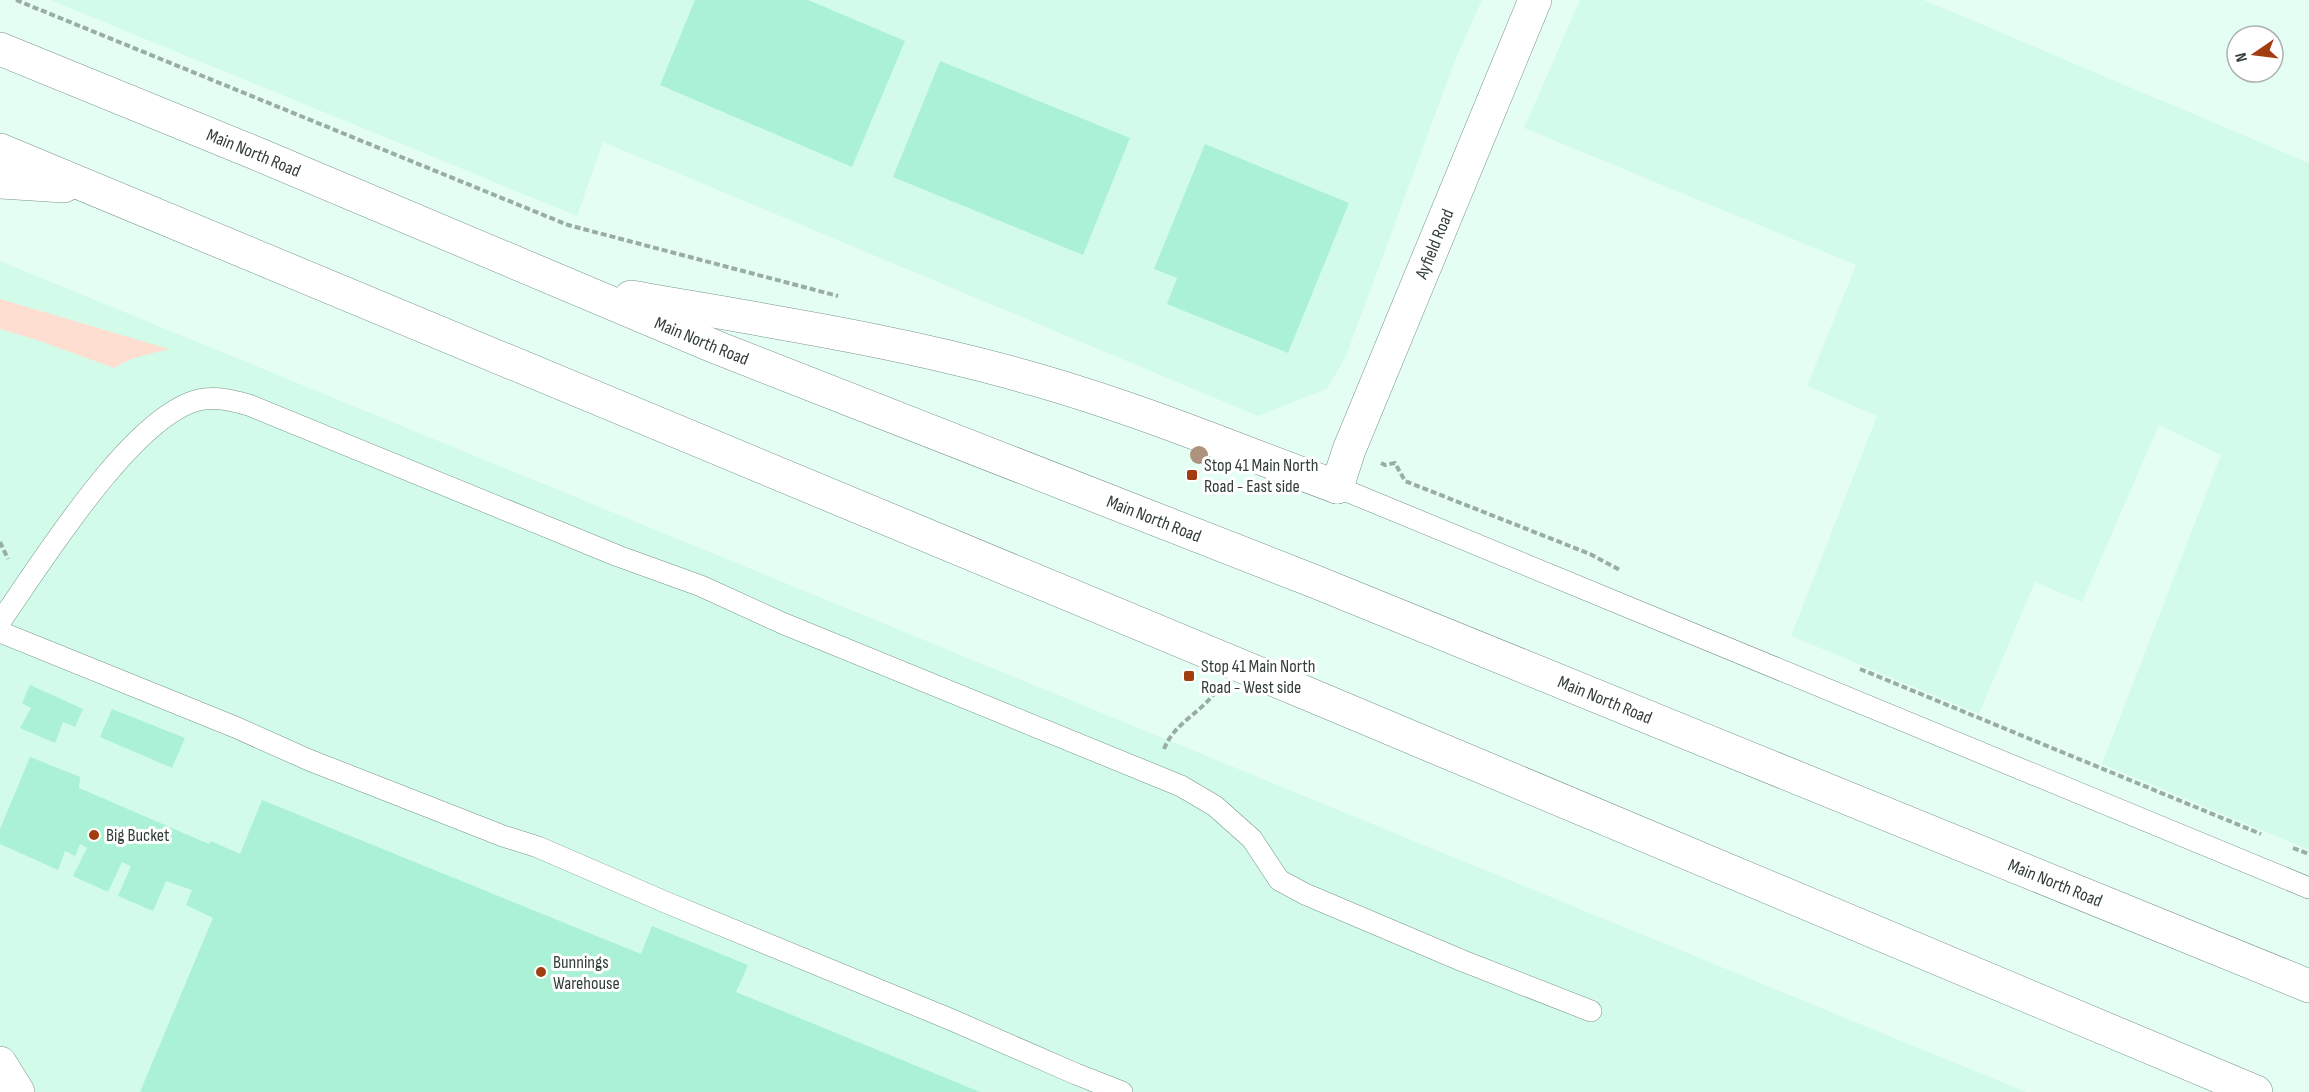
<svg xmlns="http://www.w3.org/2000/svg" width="2309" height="1092" viewBox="0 0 2309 1092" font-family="'Sofia Sans Condensed',sans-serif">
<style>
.built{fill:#d3fbea}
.green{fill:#ffded2}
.building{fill:#abf1d5}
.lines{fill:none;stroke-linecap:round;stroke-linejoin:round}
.lane-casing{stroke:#779488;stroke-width:22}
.street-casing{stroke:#779488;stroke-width:34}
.highway-casing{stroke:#779488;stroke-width:34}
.path{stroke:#9aada5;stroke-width:4;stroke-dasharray:6 3;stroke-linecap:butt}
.lane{stroke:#fff;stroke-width:21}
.street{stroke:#fff;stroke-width:33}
.highway{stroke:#fff;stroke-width:33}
.tree{fill:#af927d}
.poi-dot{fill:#a23d10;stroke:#fff;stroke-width:2}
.labels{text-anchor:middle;stroke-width:6;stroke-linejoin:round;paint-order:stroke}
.street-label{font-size:18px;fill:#323e39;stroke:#fff}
.poi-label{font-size:18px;fill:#323e39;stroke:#fff;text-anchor:start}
</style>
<rect width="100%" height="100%" fill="#e5fef3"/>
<!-- built -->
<g class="built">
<path d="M50,0H1482L1456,58L1346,356L1327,389L1258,416L603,142L577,216Z"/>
<path d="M1580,0H1924L2309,163V850L2102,764L2221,455L2159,425L2082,602L2035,582L1979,714L1791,636L1877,416L1807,386L1856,265L1524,128Z"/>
<path d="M0,261L2026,1092H0Z"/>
</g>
<!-- green -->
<path class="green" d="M0,299L169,349L131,359L114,368L37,340L0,329Z"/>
<!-- building -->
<g class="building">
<path d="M695,0H808L905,41L852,167L660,85Z"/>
<path d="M940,61L1130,138L1083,255L893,177Z"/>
<path d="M1205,144L1349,203L1288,353L1167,304L1177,278L1154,269Z"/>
<path d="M30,685L83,709L75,727L63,722L55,743L20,728L31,708L22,703Z"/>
<path d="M112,709L185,738L172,768L100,737Z"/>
<path d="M30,757L80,777L79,788L209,844L211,841L240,854L262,800L641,954L652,926L748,965L736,992L980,1092H140L213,918L186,905L192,890L166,881L153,911L118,896L131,866L122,862L108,892L73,876L87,848L80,844L75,856L65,851L58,870L0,844V829Z"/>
</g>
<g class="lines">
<!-- lane casing -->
<g class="lane-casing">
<g id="lane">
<path d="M1337,487L2309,888"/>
<path d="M0,622C39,567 136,408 204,399C220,397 234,401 249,405L618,556L701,586L782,623L1181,786L1215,806L1252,839L1279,880L1305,894L1463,961L1591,1011"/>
<path d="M0,632L235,727L309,760L503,836L538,847L665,902L952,1020L1076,1074L1122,1092"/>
</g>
</g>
<!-- street casing -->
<g class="street-casing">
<g id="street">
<path id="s1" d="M1337,487L1349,450L1535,0"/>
<path d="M0,1063L18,1092"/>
</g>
</g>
<!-- highway casing -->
<g class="highway-casing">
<g id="highway">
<path id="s2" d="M0,49L260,155L718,348L1316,582L2309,986"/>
<path d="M0,150L1306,693L2256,1092"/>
<path d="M0,182L64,186"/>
<path d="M631,297C767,321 904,341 1037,380C1139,409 1237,450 1337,487"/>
</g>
</g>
<!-- path -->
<g class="path">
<path d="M16,0L568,225L838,296"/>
<path d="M1381,463L1385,465L1395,463L1405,481L1590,554L1620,570"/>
<path d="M0,542L8,559"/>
<path d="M1860,669L2261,834"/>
<path d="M1164,749C1174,723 1201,713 1216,691"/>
<path d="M2293,848L2309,854"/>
</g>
<!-- lane -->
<use href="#lane" class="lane"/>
<!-- street -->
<use href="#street" class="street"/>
<!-- highway -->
<use href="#highway" class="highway"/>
</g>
<!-- trees -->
<circle class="tree" cx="1199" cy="455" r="9"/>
<!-- markers -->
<g class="poi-dot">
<rect x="1186" y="469" width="12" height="12" rx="3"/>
<rect x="1183" y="670" width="12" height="12" rx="3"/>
<circle cx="94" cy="835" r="6"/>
<circle cx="541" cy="972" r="6"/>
</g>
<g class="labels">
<!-- street labels -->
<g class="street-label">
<text dy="6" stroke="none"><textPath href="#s2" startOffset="274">Main North Road</textPath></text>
<text dy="6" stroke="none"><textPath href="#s1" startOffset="262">Ayfield Road</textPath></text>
<text dy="6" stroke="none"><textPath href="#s2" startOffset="760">Main North Road</textPath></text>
<text dy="6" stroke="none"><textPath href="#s2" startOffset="1246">Main North Road</textPath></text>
<text dy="6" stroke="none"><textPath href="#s2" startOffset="1732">Main North Road</textPath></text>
<text dy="6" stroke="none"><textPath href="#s2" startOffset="2218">Main North Road</textPath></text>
</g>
<!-- poi labels -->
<g class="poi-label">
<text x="1204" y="471">Stop 41 Main North<tspan x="1204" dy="21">Road - East side</tspan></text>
<text x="1201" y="672">Stop 41 Main North<tspan x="1201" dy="21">Road - West side</tspan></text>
<text x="106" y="841">Big Bucket</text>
<text x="553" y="968">Bunnings<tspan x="553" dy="21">Warehouse</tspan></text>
</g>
</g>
<!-- north arrow -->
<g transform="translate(2255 54) rotate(256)"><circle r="28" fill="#ffffff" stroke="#adb2b0" stroke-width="1.5"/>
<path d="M0-4.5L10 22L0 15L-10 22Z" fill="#a23d10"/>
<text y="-9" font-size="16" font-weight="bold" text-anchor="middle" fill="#323e39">N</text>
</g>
</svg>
